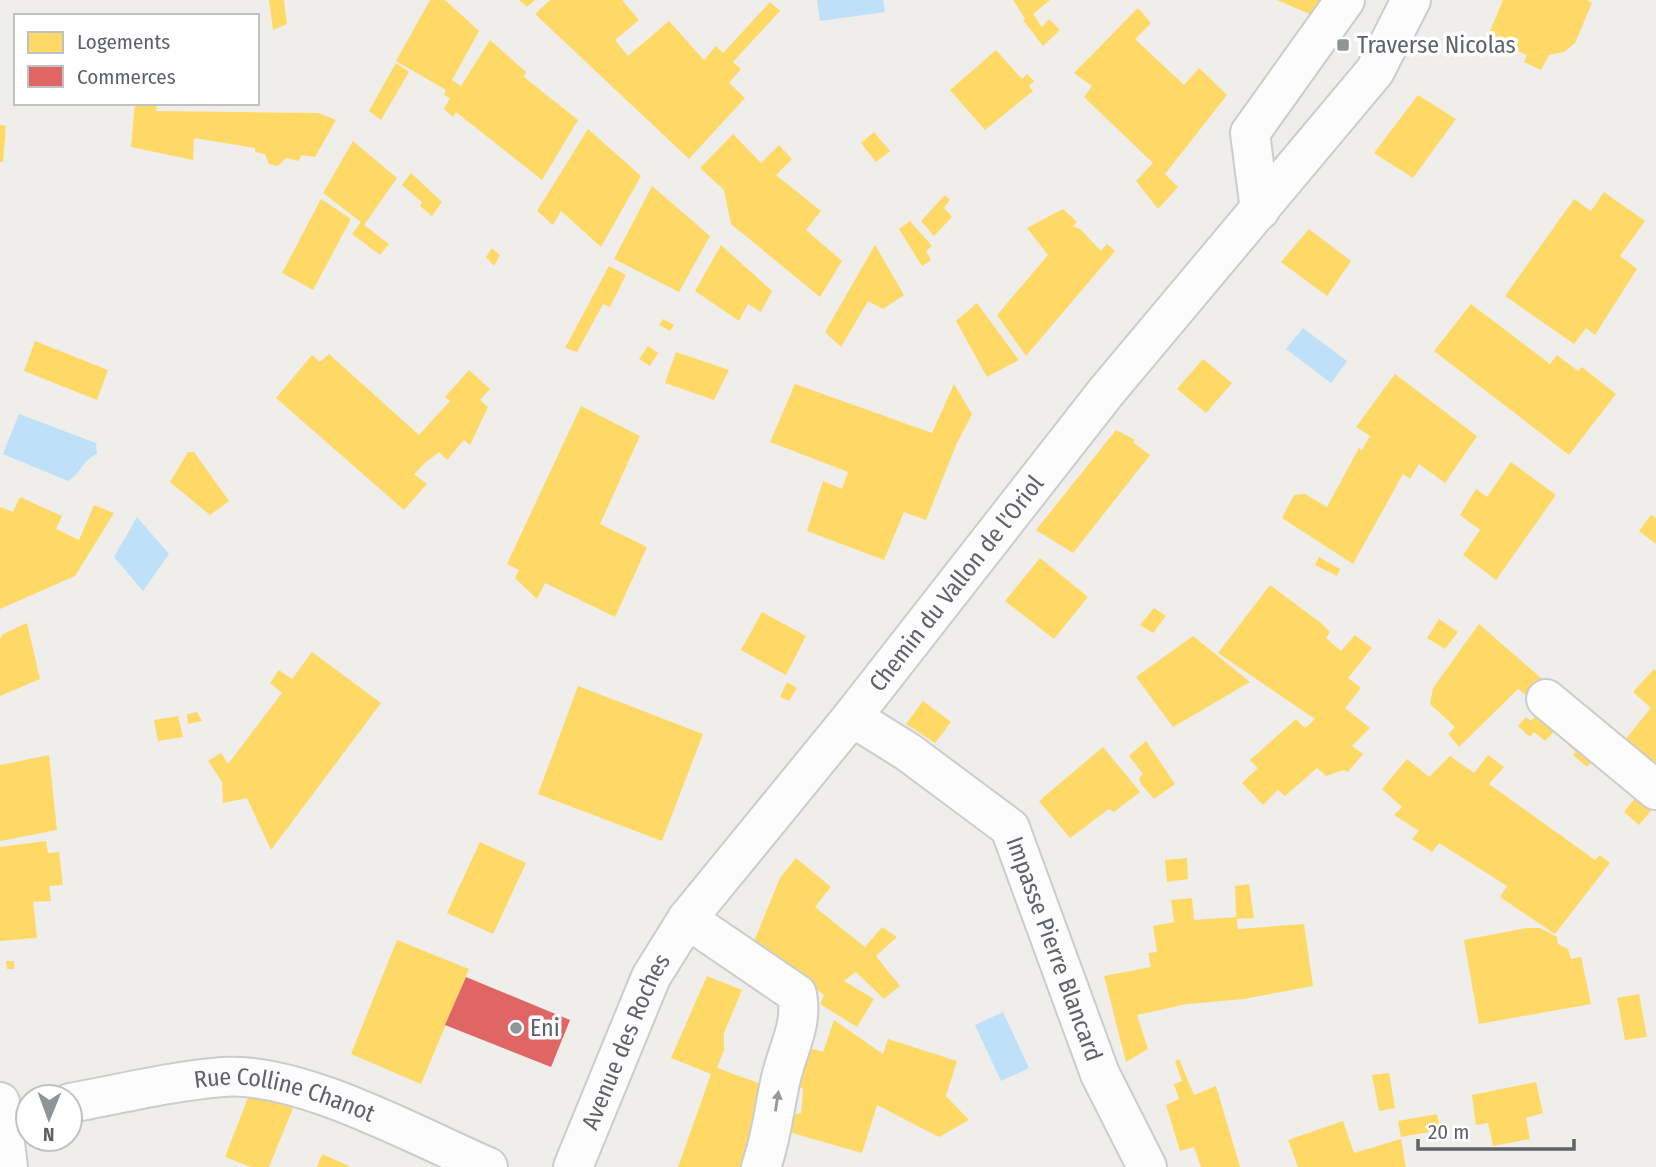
<svg xmlns="http://www.w3.org/2000/svg" width="1656" height="1167" viewBox="0 0 1656 1167" font-family="'Fira Sans Condensed',sans-serif">
<style>
.water{fill:#bfe0f9}
.homes{fill:#ffd966}
.shops{fill:#e06666}
.lines{fill:none;stroke-linecap:round;stroke-linejoin:round}
.minor-casing{stroke:#cbcccc;stroke-width:42}
.minor{stroke:#fdfcfc;stroke-width:38}
.oneway{fill:#96999c}
.poi-dot{fill:#919496;stroke:#fff;stroke-width:2.5}
.labels{text-anchor:middle;stroke-width:7;stroke-linejoin:round;paint-order:stroke}
.poi-label{font-size:24px;fill:#5f6368;stroke:#fff;text-anchor:start}
.street-label{font-size:24px;fill:#5f6368;stroke:#fff}
</style>
<rect width="100%" height="100%" fill="#efeeea"/>
<!-- water -->
<g class="water">
<path d="M817,0H883L885,12L820,21Z"/>
<path d="M1303,328L1347,361L1331,383L1286,349Z"/>
<path d="M19,414L96,443L97,454C82,461 81,473 68,481L3,454Z"/>
<path d="M137,517L169,554L143,591L114,557Z"/>
<path d="M1003,1012L1029,1068L1001,1081L975,1025Z"/>
</g>
<!-- homes -->
<g class="homes">
<path d="M269,0H284L287,24L273,30Z"/>
<path d="M430,0H445L479,31L452,80L461,86L490,40L526,72L524,77L578,120L542,180L456,112L453,117L444,109L450,98L444,95L446,90L396,61Z"/>
<path d="M519,0H535L527,7Z"/>
<path d="M550,0H622L639,20L615,40L628,56L669,21L704,60L716,46L723,53L770,2L780,11L733,62L741,69L729,83L745,98L689,159L535,14Z"/>
<path d="M1013,0H1050L1033,14L1042,27L1049,19L1060,30L1043,46L1023,20L1025,19Z"/>
<path d="M1277,0H1322L1312,15Z"/>
<path d="M1503,0H1587L1592,3L1575,43L1564,52L1549,55L1541,70L1524,62L1527,55L1487,38Z"/>
<path d="M1138,8L1151,23L1135,39L1184,85L1199,68L1227,95L1165,174L1178,187L1158,209L1136,181L1153,163L1084,97L1092,86L1074,73Z"/>
<path d="M996,50L1022,79L1027,74L1034,81L1029,86L1033,91L985,130L950,90Z"/>
<path d="M396,63L409,72L381,120L369,111Z"/>
<path d="M1418,95L1456,119L1413,178L1374,153Z"/>
<path d="M135,103H157L156,111L318,113L336,120L315,157L301,155L299,161L286,158L278,166L269,164L265,154L255,152V148L194,138L193,160L131,147Z"/>
<path d="M0,125L6,126L3,162H0Z"/>
<path d="M588,129L641,176L601,247L561,211L553,225L537,211Z"/>
<path d="M874,132L890,151L876,162L861,143Z"/>
<path d="M733,134L761,163L779,145L792,159L776,175L821,211L806,230L842,261L820,297L731,224L724,190L700,168Z"/>
<path d="M353,141L397,178L364,225L389,244L380,255L352,234L361,222L323,193Z"/>
<path d="M411,173L442,202L432,216L420,206L422,202L402,185Z"/>
<path d="M652,186L710,236L679,292L614,259Z"/>
<path d="M1604,192L1645,221L1620,256L1637,269L1595,335L1586,328L1574,344L1505,296L1574,199L1591,211Z"/>
<path d="M945,195L950,200L944,208L952,217L934,236L921,221Z"/>
<path d="M321,199L351,219L313,290L282,273Z"/>
<path d="M1063,209L1077,222L1073,226L1080,229L1101,251L1107,244L1115,251L1026,356L997,315L1048,255L1027,228Z"/>
<path d="M910,221L932,246L926,251L931,260L922,266L899,229Z"/>
<path d="M1309,229L1351,261L1327,296L1281,262Z"/>
<path d="M721,245L772,291L761,312L748,304L739,321L695,291Z"/>
<path d="M875,245L904,295L883,309L868,301L841,347L825,332Z"/>
<path d="M492,248L500,255L494,266L486,257Z"/>
<path d="M609,266L626,275L610,307L603,304L577,352L565,348Z"/>
<path d="M977,303L1019,360L987,377L956,321Z"/>
<path d="M1471,304L1550,364L1557,355L1578,371L1582,367L1616,394L1569,455L1434,351Z"/>
<path d="M663,319L674,325L670,331L659,325Z"/>
<path d="M35,341L108,370L97,400L24,371Z"/>
<path d="M648,346L658,353L650,366L639,359Z"/>
<path d="M676,352L729,370L714,400L665,383Z"/>
<path d="M329,354L419,435L450,401L445,397L469,370L490,389L480,400L488,407L470,445L464,440L447,460L439,452L425,463L414,474L427,484L404,510L276,398L312,355L320,362Z"/>
<path d="M1203,359L1232,383L1206,413L1177,389Z"/>
<path d="M1395,374L1477,436L1445,483L1419,464L1410,479L1403,474L1353,564L1282,518L1294,495L1305,494L1327,507L1359,448L1362,450L1370,436L1356,427Z"/>
<path d="M795,384L932,433L954,384L972,414L957,443L926,520L904,512L884,560L807,531L823,481L842,489L848,472L770,442Z"/>
<path d="M581,406L640,436L600,524L647,547L615,617L545,583L537,599L515,578L519,570L507,564Z"/>
<path d="M1116,430L1135,440L1133,442L1150,455L1073,553L1036,530Z"/>
<path d="M188,452H194L229,501L210,515L170,482Z"/>
<path d="M1511,462L1556,495L1496,580L1463,555L1480,530L1460,515L1476,489L1487,497Z"/>
<path d="M20,497L62,516L56,529L79,540L94,505L114,513L75,576L0,609V507L13,512Z"/>
<path d="M1651,515L1656,518V544L1639,531Z"/>
<path d="M1319,557L1340,569L1337,576L1315,565Z"/>
<path d="M1040,558L1088,597L1054,639L1005,601Z"/>
<path d="M1270,585L1321,623L1330,632L1326,638L1341,651L1355,635L1372,648L1348,678L1361,688L1345,708L1370,728L1352,746L1363,754L1348,772L1344,770L1326,776L1317,768L1285,796L1278,790L1263,805L1242,783L1258,768L1250,760L1296,719L1305,728L1315,719L1218,653Z"/>
<path d="M1154,608L1166,616L1153,633L1140,625Z"/>
<path d="M762,612L806,636L786,675L741,650Z"/>
<path d="M1439,619L1458,632L1445,649L1427,638Z"/>
<path d="M27,623L40,679L0,696V639L3,634Z"/>
<path d="M1479,624L1550,686L1535,702L1518,689L1459,747L1448,734L1455,727L1430,704L1433,688Z"/>
<path d="M1193,636L1250,682L1173,727L1136,677Z"/>
<path d="M312,652L381,703L271,850L247,798L223,803L222,782L208,761L221,753L228,764L282,693L270,683L279,670L292,679Z"/>
<path d="M1654,669L1656,671V780L1619,747L1651,708L1633,692Z"/>
<path d="M787,682L797,688L789,701L780,697Z"/>
<path d="M578,686L703,734L662,841L538,794Z"/>
<path d="M923,701L951,722L935,743L906,724Z"/>
<path d="M1543,707L1562,723L1545,741L1534,732L1530,737L1518,726L1526,717L1531,721Z"/>
<path d="M197,712L202,721L188,724L187,714Z"/>
<path d="M178,716L183,737L158,741L154,720Z"/>
<path d="M1576,734L1599,754L1587,767L1573,755L1576,752L1567,744Z"/>
<path d="M1146,741L1175,784L1154,799L1141,784L1139,778L1143,774L1129,756Z"/>
<path d="M1103,747L1140,792L1114,812L1109,809L1070,838L1039,801Z"/>
<path d="M49,755L57,830L0,841V765Z"/>
<path d="M1488,755L1504,767L1489,784L1595,860L1600,855L1610,863L1555,934L1500,897L1507,886L1439,843L1432,852L1412,839L1419,831L1394,815L1402,807L1382,789L1407,759L1429,777L1450,756L1474,773Z"/>
<path d="M1642,789L1656,805L1639,825L1624,812Z"/>
<path d="M46,841L48,853L59,852L63,885L49,886L51,901L33,902L37,938L0,941V847Z"/>
<path d="M480,842L526,863L493,934L447,913Z"/>
<path d="M796,858L831,887L815,907L865,947L882,927L897,937L876,956L900,986L884,999L856,972L844,981L874,999L857,1027L820,1004L824,995L760,947L755,939L780,878Z"/>
<path d="M1187,858L1188,879L1167,882L1165,860Z"/>
<path d="M1249,884L1254,918L1237,919L1238,929L1304,924L1313,986L1244,999L1187,1004L1137,1015L1148,1049L1126,1062L1104,976L1151,967L1148,953L1157,952L1153,926L1174,922L1171,900L1192,898L1194,920L1236,917L1235,886Z"/>
<path d="M1526,928H1540L1557,937L1558,944L1568,949L1571,959L1581,957L1591,1004L1479,1024L1464,940Z"/>
<path d="M397,940L469,969L421,1084L351,1054Z"/>
<path d="M6,961H14V969H7Z"/>
<path d="M707,976L742,990L724,1033V1050L717,1068L767,1086L748,1167H678L711,1074L671,1058Z"/>
<path d="M1639,994L1647,1037L1625,1040L1617,998Z"/>
<path d="M834,1020L883,1054L888,1039L957,1061L946,1096L969,1120L939,1137L877,1105L862,1153L789,1132V1120L795,1114L801,1113L803,1089L796,1083L807,1047L823,1052Z"/>
<path d="M1179,1059L1194,1095L1216,1086L1240,1167H1201L1194,1147L1180,1151L1166,1105L1179,1099L1174,1084L1182,1081L1175,1061Z"/>
<path d="M1389,1073L1395,1108L1379,1111L1372,1075Z"/>
<path d="M1536,1082L1543,1113L1526,1118L1530,1139L1493,1146L1488,1123L1476,1125L1472,1095Z"/>
<path d="M249,1095H260L293,1108L269,1167H251L225,1157Z"/>
<path d="M1437,1114L1440,1130L1401,1137L1398,1121Z"/>
<path d="M1343,1121L1354,1153L1401,1139L1406,1167H1298L1288,1140Z"/>
<path d="M322,1154L351,1167H317Z"/>
</g>
<!-- shops -->
<path class="shops" d="M466,977L570,1020L551,1067L445,1025Z"/>
<g class="lines">
<!-- minor casing -->
<g class="minor-casing">
<g id="minor">
<path d="M1260,210L1250,133L1345,0"/>
<path d="M1546,699L1656,790"/>
<path id="s1" d="M852,717L908,752L1010,828L1100,1074L1147,1167"/>
<path d="M687,919L797,994C803,1025 788,1048 781,1078C774,1108 772,1137 761,1167"/>
<path d="M0,1102L8,1167"/>
<path id="s2" d="M70,1103C120,1094 172,1081 223,1077C299,1071 416,1136 488,1167"/>
<path id="s3" d="M573,1167L651,977L687,919L852,717L1106,392L1375,71L1411,0"/>
</g>
</g>
<!-- minor -->
<use href="#minor" class="minor"/>
</g>
<!-- one-way arrows -->
<defs><path id="oneway-solid" d="M-6-.8H1V-3.2L6.5 0L1 3.2V.8H-6Z" transform="scale(1.75)"/></defs>
<use class="oneway" href="#oneway-solid" transform="translate(777 1101) rotate(-81)"/>
<!-- markers -->
<g class="poi-dot">
<rect x="1336" y="38" width="14" height="14" rx="3.5"/>
<circle cx="516" cy="1028" r="7"/>
</g>
<g class="labels">
<!-- poi labels -->
<g class="poi-label">
<text x="1357" y="53">Traverse Nicolas</text>
<text x="530" y="1036">Eni</text>
</g>
<!-- street labels -->
<g class="street-label">
<text dy="8" stroke="none"><textPath href="#s3" startOffset="704">Chemin du Vallon de l'Oriol</textPath></text>
<text dy="8" stroke="none"><textPath href="#s1" startOffset="322">Impasse Pierre Blancard</textPath></text>
<text dy="8" stroke="none"><textPath href="#s3" startOffset="136">Avenue des Roches</textPath></text>
<text dy="8" stroke="none"><textPath href="#s2" startOffset="219">Rue Colline Chanot</textPath></text>
</g>
</g>
<!-- legend -->
<rect x="14" y="14" width="245" height="91" fill="#ffffff" stroke="#bfc1c3" stroke-width="2"/>
<rect x="28" y="32" width="35" height="21" fill="#ffd966" stroke="#bfc1c3" stroke-width="2"/>
<text x="77" y="49" font-size="21" fill="#5f6368">Logements</text>
<rect x="28" y="66" width="35" height="21" fill="#e06666" stroke="#bfc1c3" stroke-width="2"/>
<text x="77" y="84" font-size="21" fill="#5f6368">Commerces</text>
<!-- north arrow -->
<g transform="translate(49 1118) rotate(181)"><circle r="33" fill="#ffffff" stroke="#bfc1c3" stroke-width="2"/>
<path d="M0-5L12 26L0 18L-12 26Z" fill="#919496"/>
<text y="-10" font-size="19" font-weight="bold" text-anchor="middle" fill="#5f6368">N</text>
</g>
<!-- scale -->
<path d="M1418 1139v10h156v-10" fill="none" stroke="#5f6368" stroke-width="3.5"/>
<text x="1428" y="1139" font-size="21" fill="#5f6368" stroke="#ffffff" stroke-width="5" paint-order="stroke">20 m</text>
</svg>
